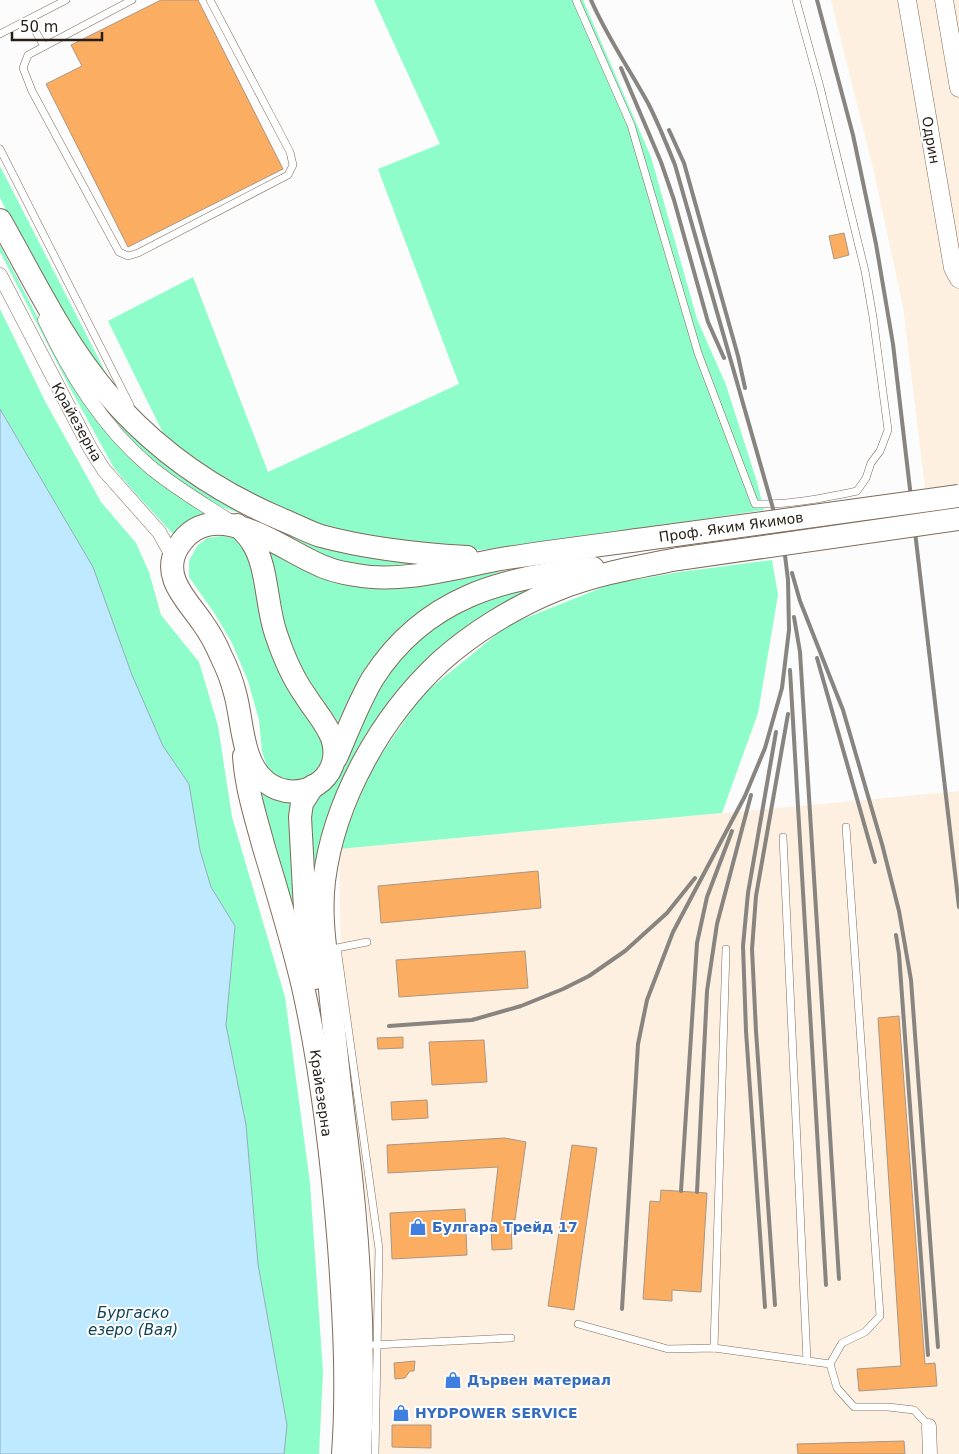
<svg xmlns="http://www.w3.org/2000/svg" width="959" height="1454" viewBox="0 0 959 1454" font-family="'DejaVu Sans',sans-serif">
<style>
.industrial{fill:#fdf0e1}
.green{fill:#8efdca}
.water{fill:#bfe9fe;stroke:#91acb9}
.building{fill:#fbad61;stroke:#ab9684}
.lines{fill:none;stroke-linecap:round;stroke-linejoin:round}
.service-casing{stroke:#7e6b5a;stroke-width:8}
.minor-casing{stroke:#7e6b5a;stroke-width:15}
.tertiary-casing{stroke:#7e6b5a;stroke-width:19}
.trunk-casing{stroke:#7e6b5a;stroke-width:24}
.service{stroke:#fff;stroke-width:7}
.minor{stroke:#fff;stroke-width:14}
.tertiary{stroke:#fff;stroke-width:18}
.trunk{stroke:#fff;stroke-width:22}
.rail{stroke:#888480;stroke-width:4}
.trunk-bridge-casing{stroke:#7e6b5a;stroke-width:24;stroke-linecap:butt}
.trunk-bridge{stroke:#fff;stroke-width:22}
.labels{text-anchor:middle;stroke-width:4;stroke-linejoin:round;paint-order:stroke}
.street-label{font-size:14px;fill:#261e17;stroke:#fff}
.shop-label{font-size:14px;font-weight:bold;fill:#366cbe;stroke:#fff;text-anchor:start}
.water-label{font-size:15px;font-style:italic;fill:#0e4458;stroke:#fff}
</style>
<rect width="100%" height="100%" fill="#fcfcfc"/>
<!-- industrial -->
<g class="industrial">
<path d="M831,0H959V484L925,488L903,307L874,172Z"/>
<path d="M959,791V1454H368L373,1253L342,1021L339,849Z"/>
</g>
<!-- green -->
<g class="green">
<path d="M374,0H583L651,157L697,319L726,385L757,482L764,510L534,544L471,551L393,544L313,524L232,486L166,439L108,321L193,277L268,472L459,384L378,169L440,144Z"/>
<path d="M0,166L107,375L108,379L104,377L42,280L0,198Z"/>
<path d="M0,245L76,391L208,512C194,517 184,523 174,535L136,494L114,468L70,388L0,252Z"/>
<path d="M0,309L46,403L101,502L136,543L149,572L161,615L199,662L218,726L232,817L285,997L310,1183L323,1372L319,1454H284L287,1425L258,1264L246,1125L226,1025L235,926L211,887L200,850L189,784L163,746L132,675L93,567L0,409Z"/>
<path d="M95,398L198,481L424,561V568L343,566L275,535L247,516L219,506L178,481L151,459L127,437Z"/>
<path d="M222,536L234,538L244,543L310,714L327,753L314,777L288,783L277,777L267,767L262,751L259,720L248,681L232,643L215,614L189,577V561L197,546L207,538Z"/>
<path d="M266,545L297,561L467,576L551,565L418,617L343,730C327,703 305,679 292,649C277,617 273,580 266,545Z"/>
<path d="M772,560L778,595L758,713L722,813L339,849L370,771L422,695L508,625L611,584L680,572Z"/>
<path d="M545,582L394,705L311,917V800L375,683L448,611Z"/>
<path d="M257,781L297,799L305,955Z"/>
</g>
<!-- water -->
<path class="water" d="M0,409L93,567L132,675L163,746L189,784L200,850L211,887L235,926L226,1025L246,1125L258,1264L287,1425L284,1454H0Z"/>
<!-- building -->
<g class="building">
<path d="M161,0H198L283,169L128,247L46,84L82,66L71,45Z"/>
<path d="M844,233L849,255L834,259L829,236Z"/>
<path d="M538,871L541,908L381,923L378,886Z"/>
<path d="M525,951L528,988L399,997L396,960Z"/>
<path d="M899,1016L925,1364L935,1363L937,1386L859,1391L857,1369L901,1366L878,1018Z"/>
<path d="M403,1037V1048L378,1049L377,1038Z"/>
<path d="M484,1040L487,1082L432,1085L429,1042Z"/>
<path d="M427,1100L428,1118L392,1120L391,1102Z"/>
<path d="M505,1138L526,1142L515,1220H511L512,1249L492,1250L491,1227L498,1167L388,1173L387,1145Z"/>
<path d="M572,1145L597,1148L574,1310L548,1306Z"/>
<path d="M661,1190L707,1193L701,1292L672,1290V1301L643,1299L650,1201L660,1202Z"/>
<path d="M465,1209L467,1255L392,1259L390,1213Z"/>
<path d="M415,1361L414,1371H410L405,1378L395,1379L394,1363Z"/>
<path d="M392,1425H431V1448L392,1447Z"/>
<path d="M904,1441L905,1454H798L797,1444Z"/>
</g>
<g class="lines">
<!-- service casing -->
<g class="service-casing">
<g id="service">
<path d="M132,0L28,55L23,68L32,91L119,252L128,256L138,253L288,175L293,165L290,152L210,0"/>
<path d="M576,0L631,125L698,353L755,504C790,505 824,498 857,491L866,478L871,463L880,451L888,430L873,317L865,271L820,87L796,0"/>
<path d="M29,20L44,46"/>
<path d="M0,34L66,0"/>
<path d="M0,149L130,405"/>
<path d="M783,837L807,1361"/>
<path d="M367,942L337,948L379,1249L375,1454"/>
<path d="M578,1324L668,1349L714,1348L830,1364L837,1388L854,1407H888L914,1410L929,1426"/>
<path d="M374,1345L511,1338"/>
<path d="M714,1348L726,949"/>
<path d="M830,1364L842,1343L865,1332L880,1316L846,827"/>
</g>
</g>
<!-- minor casing -->
<g class="minor-casing">
<g id="minor">
<path d="M0,275L90,448L104,470L159,532L173,557"/>
<path d="M45,320C71,375 102,426 149,466C175,488 205,505 234,524"/>
<path d="M929,1426L930,1454"/>
</g>
</g>
<!-- tertiary casing -->
<g class="tertiary-casing">
<g id="tertiary">
<path d="M907,0L953,268L959,279"/>
<path d="M944,0L959,88"/>
</g>
</g>
<!-- trunk casing -->
<g class="trunk-casing">
<g id="trunk">
<path d="M0,220C33,278 62,340 105,391C153,448 214,491 283,520C296,525 308,532 321,536C369,549 417,554 467,557"/>
<path d="M237,525C242,530 248,535 252,542C268,566 266,606 276,634C283,655 292,677 305,695C314,710 326,722 332,738C346,779 298,807 266,782C241,762 243,721 235,693C232,681 227,668 221,656C216,644 210,633 202,622C187,600 160,576 178,547C210,495 275,544 313,562C326,569 341,573 356,575C402,584 456,567 501,559C559,550 617,543 675,535"/>
<path d="M244,756C246,788 256,818 264,848C278,894 292,940 303,987C322,1072 332,1159 339,1246C344,1315 348,1385 343,1454"/>
<path d="M336,758C348,731 358,703 373,678C425,597 504,577 593,568"/>
<path d="M313,786L302,803L300,817L306,927L315,978"/>
<path d="M360,1454C365,1350 360,1246 347,1143C340,1088 334,1034 329,979C325,947 320,914 324,881C334,800 381,717 440,662C472,633 516,606 556,590C595,574 637,567 678,559"/>
</g>
</g>
<!-- service -->
<use href="#service" class="service"/>
<!-- minor -->
<use href="#minor" class="minor"/>
<!-- tertiary -->
<use href="#tertiary" class="tertiary"/>
<!-- trunk -->
<use href="#trunk" class="trunk"/>
<!-- rail -->
<g class="rail">
<path d="M591,0C607,37 630,70 649,105C659,125 667,145 675,165L784,547L788,580L789,630L782,688L765,748L745,796L673,932L647,1000L638,1044L622,1309"/>
<path d="M817,0L853,135L876,244L893,344L959,907"/>
<path d="M621,68L661,162L674,200L708,322L724,358"/>
<path d="M669,130L684,163L738,356L745,388"/>
<path d="M792,573L800,601L843,710L882,844L899,911L911,980L938,1347"/>
<path d="M794,617L800,652L839,1279"/>
<path d="M817,658L875,862"/>
<path d="M790,670L826,1285"/>
<path d="M896,935L899,954L928,1355"/>
<path d="M389,1026L472,1020L521,1006L563,989L589,976L625,951L667,913L695,878"/>
<path d="M681,1191L697,943L707,897L732,831"/>
<path d="M697,1192L707,991L717,924L751,795"/>
<path d="M775,1305L756,1031L752,949L756,896L788,714"/>
<path d="M765,1307L746,1031L743,946L748,893L776,732"/>
</g>
<!-- trunk-bridge casing -->
<g class="trunk-bridge-casing">
<g id="trunk-bridge">
<path d="M675,535L959,496"/>
<path d="M678,559L959,519"/>
</g>
</g>
<!-- trunk-bridge -->
<use href="#trunk-bridge" class="trunk-bridge"/>
</g>
<!-- icons -->
<defs>
<g id="shop-bare" transform="scale(1.35)"><path d="M-5-2.5h2.3a2.7 3.5 0 0 1 5.4 0H5L5.5 6h-11ZM-1.5-2.5h3a1.5 2.3 0 0 0-3 0Z" fill="#3f7fe0" stroke="#fff" stroke-width="2.5" paint-order="stroke"/></g>
</defs>
<g fill-rule="evenodd">
<use href="#shop-bare" x="418" y="1227"/>
<use href="#shop-bare" x="453" y="1380"/>
<use href="#shop-bare" x="401" y="1413"/>
</g>
<g class="labels">
<!-- street labels -->
<g class="street-label">
<text transform="translate(931 140) rotate(80)" y="5">Одрин</text>
<text transform="translate(77 422) rotate(61)" y="5">Крайезерна</text>
<text transform="translate(731 527) rotate(-8)" y="5">Проф. Яким Якимов</text>
<text transform="translate(321 1093) rotate(82)" y="5">Крайезерна</text>
</g>
<!-- shop labels -->
<g class="shop-label">
<text x="432" y="1232">Булгара Трейд 17</text>
<text x="467" y="1385">Дървен материал</text>
<text x="415" y="1418">HYDPOWER SERVICE</text>
</g>
<!-- water labels -->
<g class="water-label">
<text x="133" y="1318">Бургаско<tspan x="133" dy="17">езеро (Вая)</tspan></text>
</g>
</g>
<!-- scale -->
<path d="M12 32v8h90v-8" fill="none" stroke="#261e17" stroke-width="2.5"/>
<text x="20" y="32" font-size="15" fill="#261e17" stroke="#ffffff" stroke-width="4" paint-order="stroke">50 m</text>
</svg>
